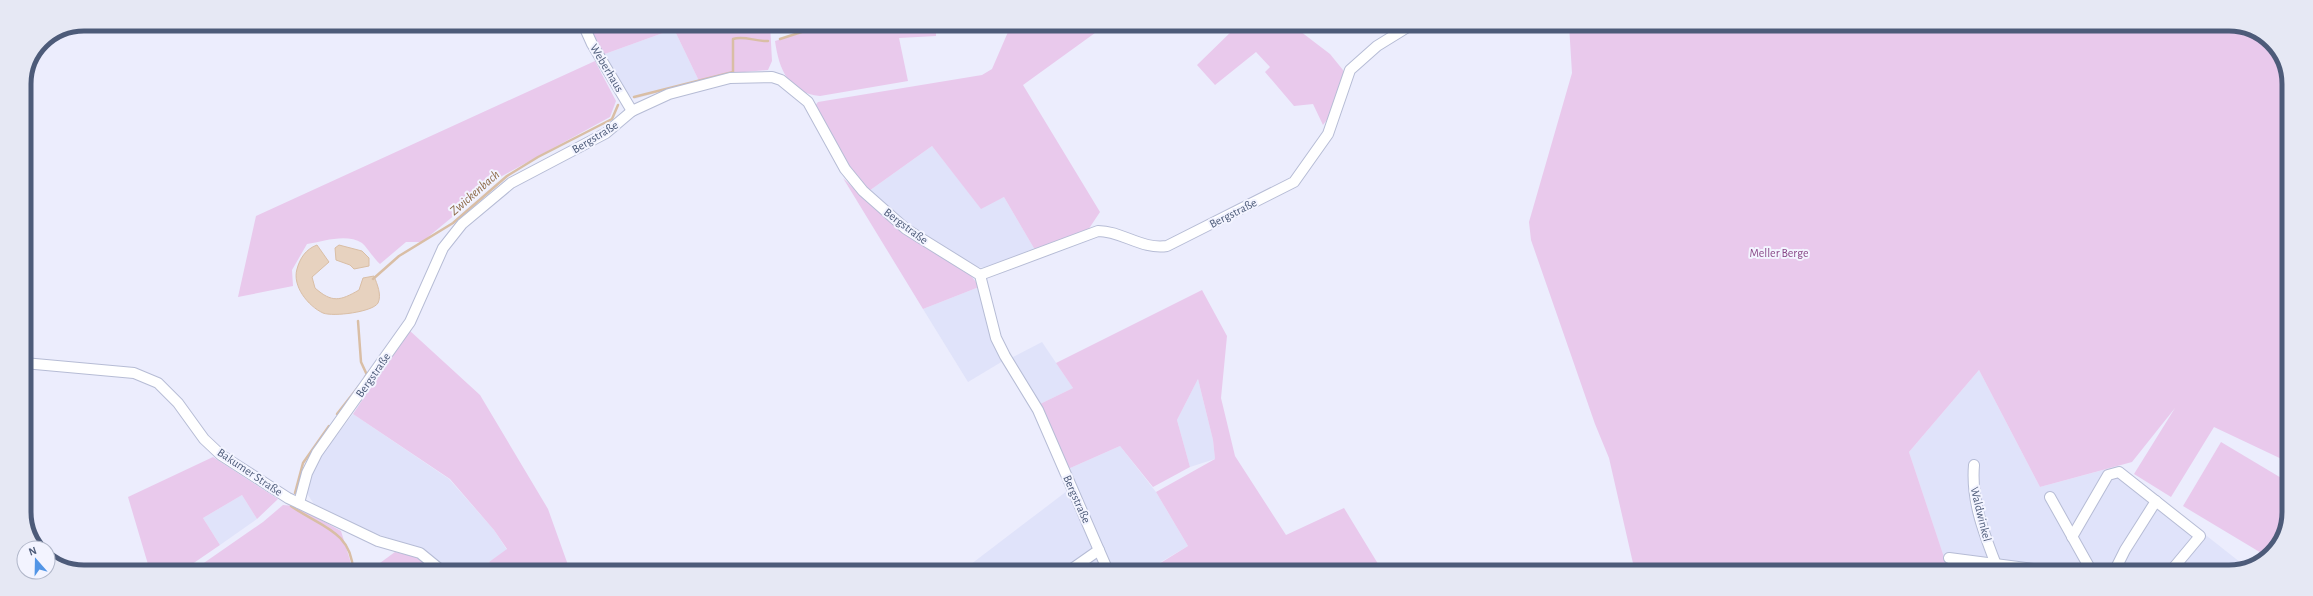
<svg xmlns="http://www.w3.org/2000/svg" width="2313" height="596" viewBox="0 0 2313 596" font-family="'Alegreya Sans',sans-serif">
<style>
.residential{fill:#e0e3fa}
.green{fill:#e9c9ec}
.water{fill:#e7d2bf;stroke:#d9bea5}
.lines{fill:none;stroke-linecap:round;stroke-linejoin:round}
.stream{stroke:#d9bea5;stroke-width:2.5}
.minor-casing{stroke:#b6bcd5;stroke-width:12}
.minor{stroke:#fff;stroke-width:10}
.labels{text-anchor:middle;stroke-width:4;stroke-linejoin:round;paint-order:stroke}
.street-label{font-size:12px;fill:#4d5b79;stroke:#f3f4ff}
.park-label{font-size:12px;fill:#8b4a89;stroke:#f3f4ff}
.water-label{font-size:13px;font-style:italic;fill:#8c6947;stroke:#f3f4ff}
.rim{fill:none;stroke:#4d5b79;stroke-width:5}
</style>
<rect width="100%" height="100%" fill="#ecedfd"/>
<!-- residential -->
<g class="residential">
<path d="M674,29L699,81L635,99L628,95L602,55Z"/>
<path d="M932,146L981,208L1004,197L1035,250L985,268L971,266L901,220L869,191Z"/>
<path d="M979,287L987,322L995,347L1003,361L968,382L923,309Z"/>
<path d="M1042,342L1073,388L1040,404L1011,358Z"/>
<path d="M1979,370L2040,487L2118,466L2245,566L2229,572H1949L1909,452Z"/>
<path d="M1198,379L1213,440L1215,459L1190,467L1177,420Z"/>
<path d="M353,414L449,479L494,530L507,550L489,562L495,571H448L419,549L366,530L314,504L306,492L318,460Z"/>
<path d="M1120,446L1156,492L1188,546L1154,566L1165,571H962L1067,491L1068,469Z"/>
<path d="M242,495L257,519L220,545L203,518Z"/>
</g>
<!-- green -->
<g class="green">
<path d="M587,24H770L772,61L768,70L733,73L699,81L674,29L602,55Z"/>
<path d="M831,24H936V36L899,38L908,81L820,96C789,93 779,70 775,41Z"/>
<path d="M1011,25H1106L1023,85L1100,212L1088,230L1035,250L1004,197L981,209L932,146L869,191L848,166L814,107L818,102L982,75L992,69Z"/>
<path d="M1238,25H1292L1330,54L1343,70L1345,77L1329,117L1323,125L1313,104L1294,106L1265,72L1270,67L1256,52L1215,85L1197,65Z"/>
<path d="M1569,25H2241L2274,45L2289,80L2288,462L2214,427L2171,497L2134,474L2175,408L2132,462L2040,487L1979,370L1909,452L1949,572H1635L1609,458L1595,424L1531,240L1529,222L1572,73Z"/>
<path d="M595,61L616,101L610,117L502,176L422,242H406L380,264C374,259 366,246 362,243C347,233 324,241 307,244L292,270L293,286L238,297L256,216Z"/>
<path d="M843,178C863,197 883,217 905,234C928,252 966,261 979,287L923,309Z"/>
<path d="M1202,290L1227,336L1221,398L1235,456L1286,535L1344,508L1383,572L1165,571L1154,567L1188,546L1156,492L1215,459L1213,440L1198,379L1177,420L1190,467L1153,487L1120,446L1068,469L1040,404L1073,388L1056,363Z"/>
<path d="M409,330L480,395L548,509L568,565L556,571H495L489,562L507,549L494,530L450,479L353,414Z"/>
<path d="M2221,442L2288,482V524L2268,557L2183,506Z"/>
<path d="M213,457L278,499L257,519L242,495L203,518L220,545L182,571H150L128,497Z"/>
<path d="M283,505L296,506L341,531L350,560L351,569L355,571H202L198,567L263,522Z"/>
<path d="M395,552L421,558L434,571H369Z"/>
</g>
<!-- water -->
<g class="water">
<path d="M317,245L329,262L312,277L315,288C332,303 340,301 359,290L363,278L374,276C377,284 382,295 378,303C373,312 333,317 323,313C308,306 292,286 297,269C300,258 306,249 317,245Z"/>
<path d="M339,245L362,251L369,258V266L354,269L350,265L336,260L335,248Z"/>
</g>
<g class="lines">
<!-- stream -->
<g class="stream">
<path d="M780,39L826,24"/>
<path d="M634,97L733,72V39C744,35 756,42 768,41"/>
<path d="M373,279L399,256L453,223L507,176L538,157L612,119L618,105"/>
<path d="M358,321L361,362L367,375L365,377"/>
<path d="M337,414L359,386"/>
<path d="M295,493L303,463L329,426"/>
<path d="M291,506C319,526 352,531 353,571"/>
</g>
<!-- minor casing -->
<g class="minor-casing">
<g id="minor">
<path d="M583,24L592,44L632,111"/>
<path d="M980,275L1098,231C1122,231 1142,250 1167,246L1294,182L1328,134L1350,70L1377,46L1411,25"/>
<path d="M24,363L134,373L158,383L178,403L204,439L221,455L288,498L378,541L420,553L442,571"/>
<path d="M1974,465C1971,499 1983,531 1995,562"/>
<path d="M2050,497L2092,572"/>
<path d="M299,503L307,473L317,453L410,322L443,248L462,224L511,183L606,133L632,111L669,94L730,78L772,77L781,80L808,102L845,169L863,191L906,229L980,275L996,338L1005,356L1038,410L1108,571"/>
<path d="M2072,537L2108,475L2119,472L2200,536L2170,572"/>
<path d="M1949,558L2057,572"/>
<path d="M1069,571L1099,550"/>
<path d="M2091,572H2115"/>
<path d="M2114,572L2125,550L2156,501"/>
</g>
</g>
<!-- minor -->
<use href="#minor" class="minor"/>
</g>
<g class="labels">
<!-- street labels -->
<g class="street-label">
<text transform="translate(607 68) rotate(59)" y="4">Weberhaus</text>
<text transform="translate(595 137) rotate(-31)" y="4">Bergstraße</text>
<text transform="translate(1233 213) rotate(-27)" y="4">Bergstraße</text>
<text transform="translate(906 226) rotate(37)" y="4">Bergstraße</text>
<text transform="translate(373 375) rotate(-55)" y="4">Bergstraße</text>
<text transform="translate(250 472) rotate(34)" y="4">Bakumer Straße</text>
<text transform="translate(1077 499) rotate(66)" y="4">Bergstraße</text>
<text transform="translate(1981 514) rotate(76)" y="4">Waldwinkel</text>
</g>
<!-- park labels -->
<g class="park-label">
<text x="1779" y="257">Meller Berge</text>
</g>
<!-- water labels -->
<g class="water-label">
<text transform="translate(474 192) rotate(-41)" y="5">Zwickenbach</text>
</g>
</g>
<!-- crop -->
<path d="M0 0H2313V596H0ZM84 31H2229A53 53 0 0 1 2282 84V512A53 53 0 0 1 2229 565H84A53 53 0 0 1 31 512V84A53 53 0 0 1 84 31Z" fill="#e6e8f4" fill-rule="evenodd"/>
<path class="rim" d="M84 31H2229A53 53 0 0 1 2282 84V512A53 53 0 0 1 2229 565H84A53 53 0 0 1 31 512V84A53 53 0 0 1 84 31Z"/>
<!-- north arrow -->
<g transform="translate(36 560) rotate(340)"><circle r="19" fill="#f3f4ff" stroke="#b1b7c9"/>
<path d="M0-3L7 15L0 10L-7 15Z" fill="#5295e6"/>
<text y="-6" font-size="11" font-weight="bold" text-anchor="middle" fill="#4d5b79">N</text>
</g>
</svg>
